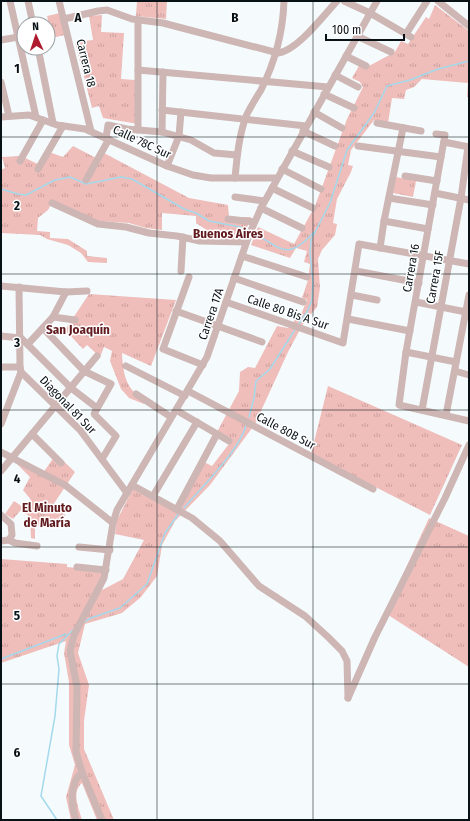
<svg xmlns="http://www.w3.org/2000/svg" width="470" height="821" viewBox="0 0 470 821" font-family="'Fira Sans Condensed',sans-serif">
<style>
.grass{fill:url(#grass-tufts)}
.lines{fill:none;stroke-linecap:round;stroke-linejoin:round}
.stream{stroke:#a4d9ec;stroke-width:1.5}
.minor{stroke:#cdb6b4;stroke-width:7}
.grid{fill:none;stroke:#081216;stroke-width:1;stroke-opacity:0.55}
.labels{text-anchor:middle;stroke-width:3;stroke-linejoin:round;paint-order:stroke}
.street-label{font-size:12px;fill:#081216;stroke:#fff}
.neighbourhood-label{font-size:13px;font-weight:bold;fill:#621c20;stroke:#fff}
.grid-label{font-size:13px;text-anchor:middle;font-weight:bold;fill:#081216;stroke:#fff;stroke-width:3;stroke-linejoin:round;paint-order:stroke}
</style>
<defs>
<pattern id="grass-tufts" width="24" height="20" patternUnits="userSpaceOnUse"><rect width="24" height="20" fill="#efbdba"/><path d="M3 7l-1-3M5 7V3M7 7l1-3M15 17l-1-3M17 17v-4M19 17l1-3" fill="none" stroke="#cba19f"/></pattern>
</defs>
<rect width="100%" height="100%" fill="#f5fbfd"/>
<!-- grass -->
<g class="grass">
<path d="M137,1H167L166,19L136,16Z"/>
<path d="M435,5L469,31V97H467L468,83L422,79L414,87L406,90L404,99L392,98L388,123L374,120L351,150L348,165L353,166L351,172L337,199L333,223L337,224L335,235L322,250L318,259L320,288L317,307L303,324L288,352L255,424L210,485L175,521L162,545L157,576L141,597L122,613L85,624L78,653L89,685L84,721V749L114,820H97L82,783C71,792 79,809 82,820H71L66,797L75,765L69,745V682L64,653L66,641L1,663V559L67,564V567L108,571L102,590L123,579L144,540L115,534L117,520L133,489L174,510L204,462L212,466L232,440L217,432L239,391L240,372L248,367L255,368L277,326L288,328L302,312L307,300L302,298L308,280L310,264L304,262L307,251L296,248L290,258L251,245L258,227L294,244L315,206L347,119L363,87L360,82L352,78L360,64L367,67L395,52L401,41L408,44L426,17L429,19Z"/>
<path d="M60,13L65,35L52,38L47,16Z"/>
<path d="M102,15L101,32L124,33L121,79L135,80L138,124L103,118L99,106L92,108L75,42L93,40L89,16Z"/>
<path d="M73,146L100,160L104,153L189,198L228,205L229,217H251L245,232L237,239H207L211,233L196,223V216L162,213V230L146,228L129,223L99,221L53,201L48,210L38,218L37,231L50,232V238L68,239L87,251V256L107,258V263L88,262L81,253L68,245L47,239L40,235L1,233V170L5,168L2,157L21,156L42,166L49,152L63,157Z"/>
<path d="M396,177L416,181L413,197L393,193Z"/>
<path d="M89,294L176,300L151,366L122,353C123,375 126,389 145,401L144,404L129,398L121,389L110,361L112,351L104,347L100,357L87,345L83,349L65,330Z"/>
<path d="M328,386L462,445L430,515L311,454Z"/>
<path d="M56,454L75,472L53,505L65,515L64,528L35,525V539L31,538L30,517L21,510L13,519L5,514L14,501L23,507L31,500L23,490L30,477L15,462L41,476Z"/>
<path d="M429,518L469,536V667L385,613Z"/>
</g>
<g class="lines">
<!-- stream -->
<g class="stream">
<path d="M1,189L18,194L26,195L55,180L70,177L86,184L121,177L132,179L184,209L196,213L209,221L240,227L248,231"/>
<path d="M253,233C281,247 286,263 314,232"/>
<path d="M298,325L307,312L312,300L313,282L310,253L311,240L330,203L347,150L374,113L387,86L410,80L438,69L469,61"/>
<path d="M249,417L254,398L256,381L270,369L296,328"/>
<path d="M184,508C201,488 240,450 246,425"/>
<path d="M84,622L91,618L120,608L147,584L165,533L179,513"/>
<path d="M1,659L66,634"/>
<path d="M57,820L41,796L55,716L59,669L57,656L59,644L74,629"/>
</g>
<!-- minor -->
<g class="minor">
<path d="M10,1L36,117"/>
<path d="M28,1L33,24"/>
<path d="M59,1L91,131"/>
<path d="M344,1L370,13L411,37"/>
<path d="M438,1L469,26"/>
<path d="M64,19L98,11L107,10L132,19L163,23L278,53C297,51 324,15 337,1"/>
<path d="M48,31L50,30"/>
<path d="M406,34L427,1"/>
<path d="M357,36L391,52"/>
<path d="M1,40L24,36"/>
<path d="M38,48L53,123"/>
<path d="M346,56L366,66"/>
<path d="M138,70L328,87"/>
<path d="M335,75L358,87"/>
<path d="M1,82L9,116"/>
<path d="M324,94L354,108"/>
<path d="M162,110L306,126"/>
<path d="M314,112L342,128"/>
<path d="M1,117L29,115L57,125L85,129L167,166L193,175L211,178H277"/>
<path d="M377,123L421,131"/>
<path d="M138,130V20"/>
<path d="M303,131L335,146"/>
<path d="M162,132L163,72"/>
<path d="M436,134L445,135L406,352L399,405L469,421"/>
<path d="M106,138L108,125L127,129L162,132L191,140L214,153L237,155"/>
<path d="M444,142L469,147"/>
<path d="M358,146L441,157"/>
<path d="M292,151L329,167"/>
<path d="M20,161L43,120"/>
<path d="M167,166L179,136L181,112"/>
<path d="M38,169L63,126"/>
<path d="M282,169L321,189"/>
<path d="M405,176L437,181"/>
<path d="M235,178C237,157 239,134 247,114C251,106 256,98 261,90C275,62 283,32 284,1"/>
<path d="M86,180L109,139"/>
<path d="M272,188L313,208"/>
<path d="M435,193L469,200"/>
<path d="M235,197L264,201"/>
<path d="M389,198L433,205"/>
<path d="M52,203L98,224L126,227L149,233L177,236L200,241L246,242"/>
<path d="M261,208L302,228"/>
<path d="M228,219L254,222"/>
<path d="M384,221L428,229"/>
<path d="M380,248L384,221L403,128"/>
<path d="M242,256L307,277"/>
<path d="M181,271L183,237"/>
<path d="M356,271L419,283"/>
<path d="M189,277L163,349L203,365"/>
<path d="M234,278L303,302"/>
<path d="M1,286L66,292L87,291"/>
<path d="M352,295L377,300"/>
<path d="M226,302L343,343L359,244L469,264"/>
<path d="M416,302L466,312"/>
<path d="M176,311L262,342"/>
<path d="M53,317L75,320"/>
<path d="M348,319L410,331"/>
<path d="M43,328L84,371L111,384L94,414L116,436L102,459"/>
<path d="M1,336L21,338L71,388L97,408"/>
<path d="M28,344L53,317L66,292"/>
<path d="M406,352L456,362"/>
<path d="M126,366L185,396"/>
<path d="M1,367H20"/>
<path d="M455,371L469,375"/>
<path d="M21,372L80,430L127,493"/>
<path d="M188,391L373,489"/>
<path d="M136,394L171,417"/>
<path d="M176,410L229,441"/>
<path d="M422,410L461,198L468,147"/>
<path d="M446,415L469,295"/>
<path d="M1,424L21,372L20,367L19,287"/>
<path d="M32,434L61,463"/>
<path d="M1,452L65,485L113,523"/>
<path d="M1,471L97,356"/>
<path d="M132,485L192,518L220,541L259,586L305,616L328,637L342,651L347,661L348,698"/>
<path d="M153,496L197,422"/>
<path d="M177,509L217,434"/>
<path d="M1,515L11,524L12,535L9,540"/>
<path d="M1,541L9,540L15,543L37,546"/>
<path d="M79,547L110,550"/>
<path d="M77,567L106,570"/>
<path d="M348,698L375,637L445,498L469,445"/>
<path d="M76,820C71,805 69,784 82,772"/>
<path d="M102,820L82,772L76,752L77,687L70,651L74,635L104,578L113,523L117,510L207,357L249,235L261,208L377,1"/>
</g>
</g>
<!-- grid -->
<path class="grid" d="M157,1V820M313,1V820M1,137H469M1,274H469M1,410H469M1,547H469M1,684H469"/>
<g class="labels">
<!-- street labels -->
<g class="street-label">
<text transform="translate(86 63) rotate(76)" y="4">Carrera 18</text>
<text transform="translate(142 142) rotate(25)" y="4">Calle 78C Sur</text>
<text transform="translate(411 268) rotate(-80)" y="4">Carrera 16</text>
<text transform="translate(435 277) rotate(-80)" y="4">Carrera 15F</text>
<text transform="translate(288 312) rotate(19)" y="4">Calle 80 Bis A Sur</text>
<text transform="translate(211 314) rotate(-71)" y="4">Carrera 17A</text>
<text transform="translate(68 405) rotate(46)" y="4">Diagonal 81 Sur</text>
<text transform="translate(286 431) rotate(28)" y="4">Calle 80B Sur</text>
</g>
<!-- neighbourhood labels -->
<g class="neighbourhood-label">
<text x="228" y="238">Buenos Aires</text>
<text x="78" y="334">San Joaquín</text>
<text x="47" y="512">El Minuto<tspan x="47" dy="15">de María</tspan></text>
</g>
</g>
<g class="grid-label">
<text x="78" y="22">A</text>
<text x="235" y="22">B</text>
<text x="17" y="73">1</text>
<text x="17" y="210">2</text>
<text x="17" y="347">3</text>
<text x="17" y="483">4</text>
<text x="17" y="620">5</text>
<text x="17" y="757">6</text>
</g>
<!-- border -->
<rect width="470" height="821" fill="none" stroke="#081216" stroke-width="4"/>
<!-- north arrow -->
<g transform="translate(36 36) rotate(357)"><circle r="19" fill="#ffffff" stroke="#9ca0a2"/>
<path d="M0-3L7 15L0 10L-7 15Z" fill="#ae1a2e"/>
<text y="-6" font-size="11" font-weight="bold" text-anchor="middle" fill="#081216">N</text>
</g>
<!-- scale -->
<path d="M326 34v6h78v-6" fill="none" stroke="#081216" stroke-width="2"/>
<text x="332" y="34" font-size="12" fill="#081216" stroke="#ffffff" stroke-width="3" paint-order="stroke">100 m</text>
</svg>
